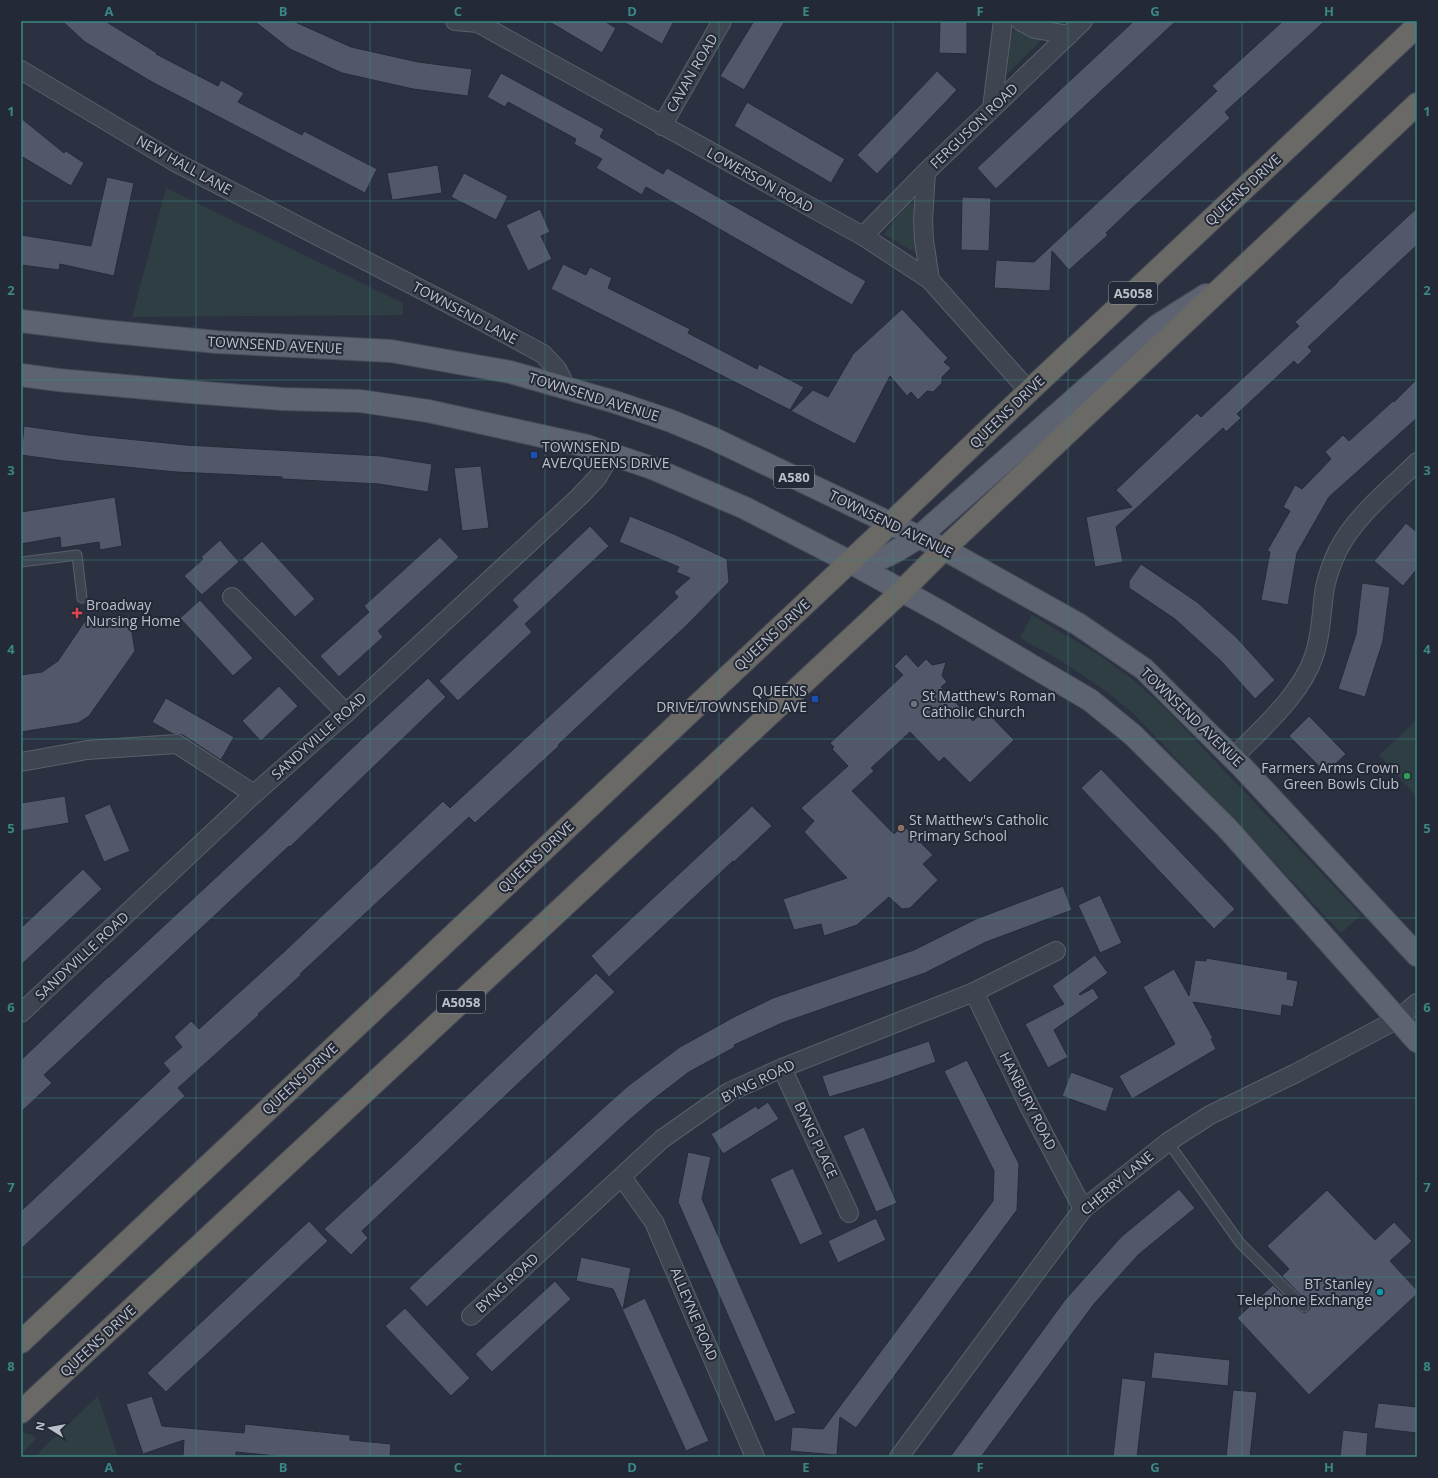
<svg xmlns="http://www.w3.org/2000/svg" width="1438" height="1478" viewBox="0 0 1438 1478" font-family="'Open Sans',sans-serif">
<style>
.green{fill:#2e3e43}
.building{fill:#525869;stroke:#252b38}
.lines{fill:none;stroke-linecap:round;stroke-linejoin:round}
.service-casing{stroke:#5a5f6b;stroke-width:11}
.minor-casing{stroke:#5a5f6b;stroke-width:20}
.primary-casing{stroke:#484d5a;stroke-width:24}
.trunk-casing{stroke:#464c58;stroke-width:24}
.service{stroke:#3f4451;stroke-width:9}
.minor{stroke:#3f4451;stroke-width:18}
.primary{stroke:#5d6370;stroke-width:22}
.trunk{stroke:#6a6966;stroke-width:22}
.grid{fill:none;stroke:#3a8885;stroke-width:1;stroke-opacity:0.55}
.transit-dot{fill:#1a4fb4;stroke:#232936;stroke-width:1.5}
.health-dot{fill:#e0444e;stroke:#232936;stroke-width:1.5}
.worship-dot{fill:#6b7280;stroke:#232936;stroke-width:1.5}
.leisure-dot{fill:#2e9e5b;stroke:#232936;stroke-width:1.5}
.education-dot{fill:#8d6e63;stroke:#232936;stroke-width:1.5}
.culture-dot{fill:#0f9aa8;stroke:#232936;stroke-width:1.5}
.labels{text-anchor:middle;stroke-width:4;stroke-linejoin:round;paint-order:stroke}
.shield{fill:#232936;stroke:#8e939e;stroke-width:1}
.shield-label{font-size:13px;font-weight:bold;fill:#bcc0cb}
.street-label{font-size:14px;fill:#bcc0cb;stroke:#232936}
.poi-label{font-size:14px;fill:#bcc0cb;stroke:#232936;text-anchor:start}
.neatline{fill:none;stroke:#3a8885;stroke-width:1.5}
.grid-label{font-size:13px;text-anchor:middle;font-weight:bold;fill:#3a8885}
</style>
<rect width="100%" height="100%" fill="#2b3141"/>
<!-- green -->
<g class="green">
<path d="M1015,30C1023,31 1032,38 1042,40L1007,74L1011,37L1012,33Z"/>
<path d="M166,188L403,303V315L132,317Z"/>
<path d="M908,203L914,204L915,206L914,215L917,254L884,234Z"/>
<path d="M1032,615L1101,656L1131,678L1166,709L1361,915L1341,933L1135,715L1106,691L1063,662L1020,638Z"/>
<path d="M1417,720V797L1379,755Z"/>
<path d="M98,1396L118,1457H34Z"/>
<path d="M21,1432L35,1436L36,1439L21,1454Z"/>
</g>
<!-- building -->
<g class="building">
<path d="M62,21H105L157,53L156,54L218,86L221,80L244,93L238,102L302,135L304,131L377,169L365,193L152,82L85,42Z"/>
<path d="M254,21H293L351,47L418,62L472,69L468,96L413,89L342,73L290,49Z"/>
<path d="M548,21H604L616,28L602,53Z"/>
<path d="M622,21H674L662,44Z"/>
<path d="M754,21H785L744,90L720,76Z"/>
<path d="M940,21H967V54L939,53Z"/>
<path d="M1134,21H1176L996,189L977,168L1061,89Z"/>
<path d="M1283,21H1325L1225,112L1230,118L1130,210L1106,233L1108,235L1069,270L1052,251L1050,291L994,288L996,260L1034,262L1217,91L1212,86Z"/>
<path d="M937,71L957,90L877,174L857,155Z"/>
<path d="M501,73L604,129L600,137L663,174L667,168L866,281L852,305L646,187L642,195L596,168L602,159L574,144L576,139L508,102L505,107L487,97Z"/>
<path d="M747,102L845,159L831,183L734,126Z"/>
<path d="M21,118L64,153L66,151L84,163L71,186L21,156Z"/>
<path d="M438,165L442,193L392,200L387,173Z"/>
<path d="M464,173L508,196L496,220L451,197Z"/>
<path d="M107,177L134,183L114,276L60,264L59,270L21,265V235L91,246Z"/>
<path d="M962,197L991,198L989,251L961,250Z"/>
<path d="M1417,208V245L1308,347L1312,351L1298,365L1294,361L1237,414L1241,418L1226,432L1223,428L1116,527L1123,562L1095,567L1086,517L1132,507L1116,490L1197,413L1201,417L1299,326L1295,322L1338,282H1337Z"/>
<path d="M540,209L550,232L541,236L552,259L528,271L506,225Z"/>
<path d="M563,264L586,275L590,267L612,278L608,288L690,329L688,333L757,369L759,364L804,387L790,410L551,289Z"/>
<path d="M902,309L948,358L944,362L951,368L942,377V383L933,392L927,391L918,400L911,392L907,396L890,376L855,444L791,411L813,390L828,397L853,354Z"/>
<path d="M1417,379V418L1329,497L1297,553L1288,605L1261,600L1270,552L1267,551L1290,511L1283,507L1295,485L1302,489L1331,459L1325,452L1343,435L1349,441L1393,401L1394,402Z"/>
<path d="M24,426L88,435L186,445L381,456L432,464L428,492L379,484L282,479V477L176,472L64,461L21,455Z"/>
<path d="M481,466L489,528L462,531L454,468Z"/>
<path d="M115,497L122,546L100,550L99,542L61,548L60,537L21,544V512Z"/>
<path d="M630,516L676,535L727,559L729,582L686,626L622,685L558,745L559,746L475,823L469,817L300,974L301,975L258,1014L259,1015L178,1088L185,1096L21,1249V1211L170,1071L163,1063L182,1047L174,1037L191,1021L199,1029L286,950L443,801L450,808L678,597L674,592L690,578L676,572L679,567L619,542Z"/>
<path d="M1406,523L1417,532V569L1403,586L1374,561Z"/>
<path d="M590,526L609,546L525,624L532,632L458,701L439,681L518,607L512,600Z"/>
<path d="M440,537L459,557L378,631L383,637L339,677L320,656L369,612L364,606Z"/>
<path d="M220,540L239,562L202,595L184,576L203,559L201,557Z"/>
<path d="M262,541L315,599L295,617L242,559Z"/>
<path d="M1141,564L1197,602L1237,638L1275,680L1255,699L1221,661L1175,619L1129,588V581Z"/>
<path d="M1362,583L1390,587L1383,641L1365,697L1338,689L1356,634Z"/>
<path d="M200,600L253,658L233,676L180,618Z"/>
<path d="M129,615L135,651L89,716L78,723L21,732V675L42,672L58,661L85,621Z"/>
<path d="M906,654L918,667L926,659L932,665L946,662L942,676L947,682L941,687L973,721L985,710L1014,740L970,783L944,757L939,762L910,732L871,768L874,771L852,791L894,834L903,825L933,855L923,864L938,880L910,908L902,909L889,897L857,925L824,936L821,924L794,930L783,899L847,878L804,832L814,821L801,808L848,766L832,749L834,747L830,743L903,675L894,666Z"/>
<path d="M428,678L446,697L290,847L289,846L44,1075L52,1083L21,1112V1060L108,977H109L268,829L349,751Z"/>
<path d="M279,686L298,706L261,741L242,721Z"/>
<path d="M166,698L234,737L221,760L183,735L173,734L152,722Z"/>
<path d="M1309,716L1346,754L1326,773L1289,736Z"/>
<path d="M1101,769L1235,909L1214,929L1081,788Z"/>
<path d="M65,796L69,823L21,831V803Z"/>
<path d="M110,804L130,851L104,862L84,815Z"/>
<path d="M752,806L772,826L734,862L733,861L609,977L591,956Z"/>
<path d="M83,869L102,889L21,965V928Z"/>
<path d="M1063,886L1072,910L986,942L925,973L782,1023L734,1045L735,1047L689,1072L655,1098L628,1121L427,1307L409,1288L518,1186L611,1101L628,1086L680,1047L734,1017L773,998L914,950L976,919Z"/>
<path d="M1100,895L1122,943L1100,953L1078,905Z"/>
<path d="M1095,955L1108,973L1079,994L1080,995L1093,988L1099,998L1054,1030L1068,1057L1048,1068L1025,1024L1064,1004L1052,986Z"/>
<path d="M1206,958L1288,972L1287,979L1298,981L1293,1007L1282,1005L1281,1016L1193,1002L1213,1038L1211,1039L1216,1049L1132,1099L1119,1076L1175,1044L1143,987L1174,969L1189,996L1195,960L1206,961Z"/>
<path d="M596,973L615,992L362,1231L368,1238L351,1255L324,1229L399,1160Z"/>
<path d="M929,1041L936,1062L880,1082L829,1097L822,1076L879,1058Z"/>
<path d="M967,1060L1019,1164L1017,1210L856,1428L840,1417L837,1455L790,1451L792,1427L823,1429L993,1201L994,1171L944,1071Z"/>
<path d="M1071,1072L1114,1088L1106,1112L1062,1096Z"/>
<path d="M768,1102L779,1119L723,1154L711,1134L756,1106L758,1109Z"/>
<path d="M864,1127L897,1203L876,1212L843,1136Z"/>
<path d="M688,1152L711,1157L702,1199L796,1413L775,1422L678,1202Z"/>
<path d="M793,1168L823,1234L800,1245L770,1179Z"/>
<path d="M1179,1189L1195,1208L1138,1255L1094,1304L981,1457H950L1065,1300L1121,1237Z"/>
<path d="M1327,1190L1375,1240L1394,1222L1412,1241L1390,1261L1417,1290V1294L1309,1395L1237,1318L1273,1285L1300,1311L1305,1313L1308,1311L1310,1308L1308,1303L1282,1276L1289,1269L1267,1246Z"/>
<path d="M876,1218L886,1240L838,1263L828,1241Z"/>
<path d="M309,1221L328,1241L166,1392L147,1373Z"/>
<path d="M581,1257L631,1268L623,1309L645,1298L709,1441L686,1451L613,1289L576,1281Z"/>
<path d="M555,1281L571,1299L492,1372L475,1354Z"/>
<path d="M405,1308L470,1378L451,1396L385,1326Z"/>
<path d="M1154,1352L1230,1360L1228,1386L1151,1378Z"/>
<path d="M1122,1378L1146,1381L1137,1457H1113Z"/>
<path d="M1233,1390L1257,1392L1250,1457H1226Z"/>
<path d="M152,1396L162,1426L244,1433L245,1424L350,1435V1440L391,1444L390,1457H286L236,1452V1457H183L184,1440L143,1454L126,1404Z"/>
<path d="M1378,1403L1417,1407V1433L1374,1428Z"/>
<path d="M1343,1430L1368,1433L1366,1457H1340Z"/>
</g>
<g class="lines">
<!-- service casing -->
<g class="service-casing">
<g id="service">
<path d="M21,562L77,555L82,598"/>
<path d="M1168,1142L1240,1243L1304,1307"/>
</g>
</g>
<!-- minor casing -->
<g class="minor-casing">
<g id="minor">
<path d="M455,21L478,23L863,236L930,280L1029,391"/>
<path d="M1020,21L1035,29L1069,35"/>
<path d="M21,70L175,162L484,322L543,354L557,369L566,387"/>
<path d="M992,108L1003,21"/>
<path d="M662,126L722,21"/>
<path d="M863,236L926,172"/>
<path d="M930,280L924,240L923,221L926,172L1083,21"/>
<path d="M232,597L346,713"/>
<path d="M1233,758C1261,729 1301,695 1314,656C1322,633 1321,611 1325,587C1328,574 1332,562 1338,550C1355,516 1391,488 1417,462"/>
<path d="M21,762L87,750L177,744L254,794"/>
<path d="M974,992L1028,1104L1083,1209"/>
<path d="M21,1013L254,794L346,713L579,497L597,478L611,454"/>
<path d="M782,1068L849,1213"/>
<path d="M622,1177L654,1222L755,1457"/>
<path d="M471,1316L662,1139L729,1092L782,1068L974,992L1056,951"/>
<path d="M899,1457L1083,1209L1168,1142L1210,1115L1296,1073L1398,1019L1417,1003"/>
</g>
</g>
<!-- primary casing -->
<g class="primary-casing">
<g id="primary">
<path d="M21,321L102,331L217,342L391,351L470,365L510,372L615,402L671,421L712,438L944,549L1078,624L1144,669L1244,769L1417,955"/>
<path d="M21,375L58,380L191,392L283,399L360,401L428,411L587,446L652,468L745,508L850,562L944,614L1090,700L1133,735L1227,828L1417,1041"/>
<path d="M850,562C882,563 893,553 919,537L1157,326L1206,295"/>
</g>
</g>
<!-- trunk casing -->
<g class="trunk-casing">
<g id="trunk">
<path d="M21,1342L891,523L1029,391L1417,26"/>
<path d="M21,1412L902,591L944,549L1417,104"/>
</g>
</g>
<!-- service -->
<use href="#service" class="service"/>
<!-- minor -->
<use href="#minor" class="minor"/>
<!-- primary -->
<use href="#primary" class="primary"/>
<!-- trunk -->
<use href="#trunk" class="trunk"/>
</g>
<!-- grid -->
<path class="grid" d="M196,21V1457M370,21V1457M545,21V1457M719,21V1457M893,21V1457M1068,21V1457M1242,21V1457M21,201H1417M21,380H1417M21,560H1417M21,739H1417M21,918H1417M21,1098H1417M21,1277H1417"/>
<!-- markers -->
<g class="transit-dot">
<rect x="530" y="451" width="8" height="8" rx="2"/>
<rect x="811" y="695" width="8" height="8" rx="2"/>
</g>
<path class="health-dot" d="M75 607h4v4h4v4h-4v4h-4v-4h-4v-4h4z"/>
<circle class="worship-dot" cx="914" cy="704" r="4"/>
<circle class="leisure-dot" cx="1407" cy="776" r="4"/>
<circle class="education-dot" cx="901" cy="828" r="4"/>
<circle class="culture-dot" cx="1380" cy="1292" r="4"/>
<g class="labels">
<!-- shield labels -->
<g class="shield">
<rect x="1109" y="282" width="48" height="22" rx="3"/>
<rect x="774" y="466" width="40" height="22" rx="3"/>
<rect x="437" y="991" width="48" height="22" rx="3"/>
</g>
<g class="shield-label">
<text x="1133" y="298">A5058</text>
<text x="794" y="482">A580</text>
<text x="461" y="1007">A5058</text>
</g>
<!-- street labels -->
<g class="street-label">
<text transform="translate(692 73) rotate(-60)" y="5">CAVAN ROAD</text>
<text transform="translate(974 126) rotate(-44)" y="5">FERGUSON ROAD</text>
<text transform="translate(184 165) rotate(29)" y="5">NEW HALL LANE</text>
<text transform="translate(760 180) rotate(29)" y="5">LOWERSON ROAD</text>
<text transform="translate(1243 190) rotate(-43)" y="5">QUEENS DRIVE</text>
<text transform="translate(465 313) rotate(28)" y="5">TOWNSEND LANE</text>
<text transform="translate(275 345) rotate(3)" y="5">TOWNSEND AVENUE</text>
<text transform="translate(594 397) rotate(17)" y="5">TOWNSEND AVENUE</text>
<text transform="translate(1007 412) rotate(-44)" y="5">QUEENS DRIVE</text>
<text transform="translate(891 524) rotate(26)" y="5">TOWNSEND AVENUE</text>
<text transform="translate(772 635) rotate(-43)" y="5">QUEENS DRIVE</text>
<text transform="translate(1192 717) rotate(44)" y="5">TOWNSEND AVENUE</text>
<text transform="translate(319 736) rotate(-42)" y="5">SANDYVILLE ROAD</text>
<text transform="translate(536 857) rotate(-43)" y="5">QUEENS DRIVE</text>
<text transform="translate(82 956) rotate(-43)" y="5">SANDYVILLE ROAD</text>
<text transform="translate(300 1079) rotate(-43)" y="5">QUEENS DRIVE</text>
<text transform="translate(758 1081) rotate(-26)" y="5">BYNG ROAD</text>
<text transform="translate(1028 1101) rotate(63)" y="5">HANBURY ROAD</text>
<text transform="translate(816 1140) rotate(65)" y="5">BYNG PLACE</text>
<text transform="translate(1117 1183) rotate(-40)" y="5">CHERRY LANE</text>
<text transform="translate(507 1283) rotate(-43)" y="5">BYNG ROAD</text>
<text transform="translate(694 1314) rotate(67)" y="5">ALLEYNE ROAD</text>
<text transform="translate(98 1341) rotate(-43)" y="5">QUEENS DRIVE</text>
</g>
<!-- poi labels -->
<g class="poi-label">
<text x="542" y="452">TOWNSEND<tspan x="542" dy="16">AVE/QUEENS DRIVE</tspan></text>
<text x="86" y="610">Broadway<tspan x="86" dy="16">Nursing Home</tspan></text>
<text x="807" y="696" text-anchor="end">QUEENS<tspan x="807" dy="16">DRIVE/TOWNSEND AVE</tspan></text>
<text x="922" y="701">St Matthew's Roman<tspan x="922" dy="16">Catholic Church</tspan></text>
<text x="1399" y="773" text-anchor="end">Farmers Arms Crown<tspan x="1399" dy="16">Green Bowls Club</tspan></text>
<text x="909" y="825">St Matthew's Catholic<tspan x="909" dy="16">Primary School</tspan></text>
<text x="1372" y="1289" text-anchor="end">BT Stanley<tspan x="1372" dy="16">Telephone Exchange</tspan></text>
</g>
</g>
<!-- border -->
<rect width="1438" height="1478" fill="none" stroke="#232936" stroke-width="44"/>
<!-- north arrow -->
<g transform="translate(50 1428) rotate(281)" stroke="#232936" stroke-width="3" paint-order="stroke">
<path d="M0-3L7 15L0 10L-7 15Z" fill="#bcc0cb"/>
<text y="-6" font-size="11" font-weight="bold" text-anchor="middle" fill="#bcc0cb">N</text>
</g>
<rect x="22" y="22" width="1394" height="1434" class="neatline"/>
<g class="grid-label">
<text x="109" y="16">A</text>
<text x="283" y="16">B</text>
<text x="458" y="16">C</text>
<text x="632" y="16">D</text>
<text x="806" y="16">E</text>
<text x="980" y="16">F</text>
<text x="1155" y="16">G</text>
<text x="1329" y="16">H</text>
<text x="11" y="116">1</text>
<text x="1427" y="116">1</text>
<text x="11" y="295">2</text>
<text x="1427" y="295">2</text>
<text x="11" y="475">3</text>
<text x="1427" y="475">3</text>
<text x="11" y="654">4</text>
<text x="1427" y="654">4</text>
<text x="11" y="833">5</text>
<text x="1427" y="833">5</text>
<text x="11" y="1012">6</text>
<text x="1427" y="1012">6</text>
<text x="11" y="1192">7</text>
<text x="1427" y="1192">7</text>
<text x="11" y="1371">8</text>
<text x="1427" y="1371">8</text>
<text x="109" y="1472">A</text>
<text x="283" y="1472">B</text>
<text x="458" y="1472">C</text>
<text x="632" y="1472">D</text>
<text x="806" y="1472">E</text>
<text x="980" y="1472">F</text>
<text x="1155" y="1472">G</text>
<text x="1329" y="1472">H</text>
</g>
</svg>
